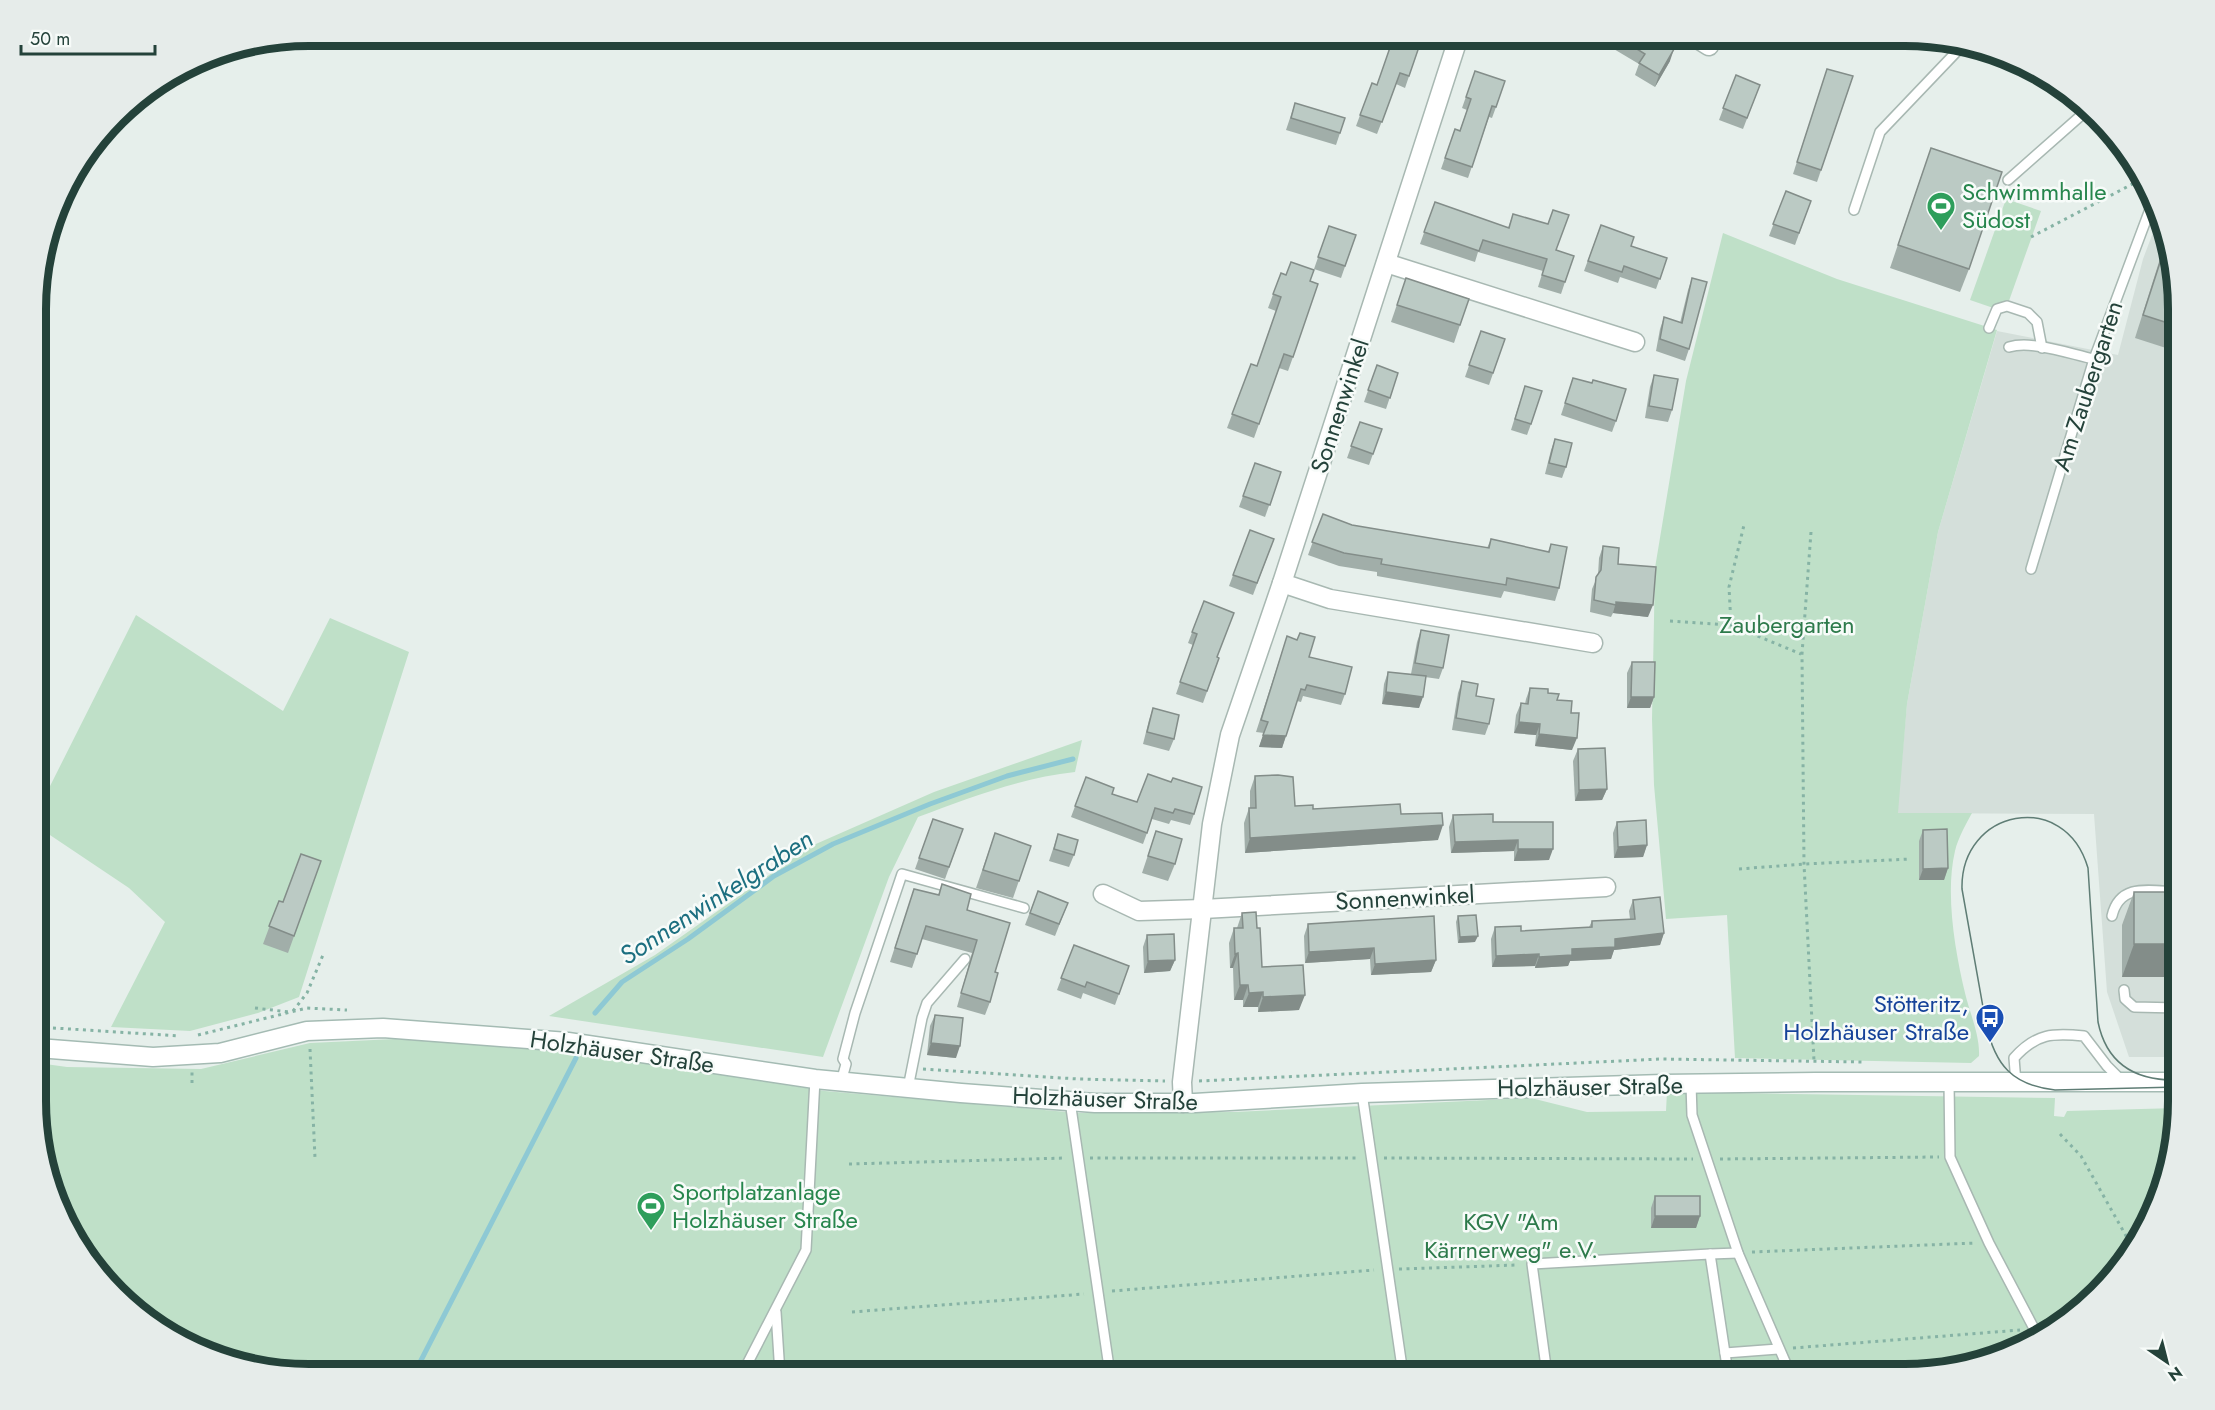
<svg xmlns="http://www.w3.org/2000/svg" width="2215" height="1410" viewBox="0 0 2215 1410" font-family="Jost,sans-serif">
<style>
.built{fill:#d4dfda}
.green{fill:#bfe0c8}
.lines{fill:none;stroke-linecap:round;stroke-linejoin:round}
.stream{stroke:#8ec9d4;stroke-width:5}
.lane-casing{stroke:#a8b8b2;stroke-width:12}
.street-casing{stroke:#a8b8b2;stroke-width:21}
.secondary-casing{stroke:#a4bbb3;stroke-width:21}
.path{stroke:#86b3a5;stroke-width:3;stroke-dasharray:3 4.5;stroke-linecap:butt}
.lane{stroke:#fff;stroke-width:9}
.street{stroke:#fff;stroke-width:18}
.secondary{stroke:#fff;stroke-width:18}
.tram{stroke:#5f7d75;stroke-width:1.5}
.wall{fill:#a1aea9}
.shaded-wall{fill:#838d89}
.building{fill:#bbcac4;stroke:#838d89;stroke-width:1.5}
.labels{text-anchor:middle;stroke-width:5;stroke-linejoin:round;paint-order:stroke}
.leisure-label{font-size:24px;fill:#27864d;stroke:#f7fbf9;text-anchor:start}
.street-label{font-size:24px;fill:#24423a;stroke:#f7fbf9}
.park-label{font-size:24px;fill:#2d7a4b;stroke:#f7fbf9}
.transit-label{font-size:24px;fill:#164399;stroke:#f7fbf9;text-anchor:end}
.water-label{font-size:26px;font-style:italic;fill:#1c6f80;stroke:#f7fbf9}
.rim{fill:none;stroke:#24423a;stroke-width:8}
</style>
<rect width="100%" height="100%" fill="#e6efeb"/>
<!-- built -->
<path class="built" d="M2157,222L2178,292V1057H2129L2107,992L2094,814L1897,813L1907,704L1938,532L1997,331L2118,355L2143,259Z"/>
<!-- green -->
<g class="green">
<path d="M2006,199L2041,211L2005,312L1970,300Z"/>
<path d="M1723,233L1837,279L1997,330L1938,532L1907,704L1898,813H1972C1966,824 1958,838 1955,851C1945,893 1955,951 1965,993C1970,1014 1980,1035 1979,1056L1971,1063L1735,1058L1727,915L1666,919L1654,785L1652,719L1655,568L1686,381Z"/>
<path d="M136,615L283,711L330,618L409,652L299,997L258,1013L190,1031L111,1027L165,922L129,888L38,827V810Z"/>
<path d="M1082,740L1075,772C1020,778 969,798 918,817L889,877L823,1057L549,1016L655,955L809,847L934,792Z"/>
<path d="M395,1039L565,1051L825,1091L1078,1113L1234,1112L1531,1098L1587,1112L1666,1111L1667,1092L2055,1098L2054,1116L2064,1117L2067,1111L2178,1108V1118L2165,1188L2133,1252L2042,1337L1923,1373L310,1374L239,1365L158,1328L82,1252L38,1136V1063L67,1067L201,1069L310,1043Z"/>
</g>
<g class="lines">
<!-- stream -->
<g class="stream">
<path d="M595,1013L622,982L688,939L774,876L833,844L930,804L1007,776L1073,759"/>
<path d="M414,1374L576,1058"/>
</g>
<!-- lane casing -->
<g class="lane-casing">
<g id="lane">
<path d="M2008,180L2085,112"/>
<path d="M1854,210L1880,132L1963,45"/>
<path d="M1989,328L1997,309L2007,306L2028,313L2037,322L2042,348"/>
<path d="M2009,347C2032,340 2070,354 2094,359"/>
<path d="M2031,569L2094,359L2152,204"/>
<path d="M2112,916C2120,882 2151,891 2178,892"/>
<path d="M2124,990L2125,999L2134,1007L2178,1008"/>
<path d="M841,1082L846,1064L843,1059L855,1013L902,874L1024,908"/>
<path d="M1949,1082L1950,1157L1989,1243L2039,1338"/>
<path d="M2016,1083L2014,1058C2036,1033 2053,1033 2084,1036L2107,1066L2122,1081"/>
<path d="M1691,1084L1692,1115L1738,1253L1790,1373"/>
<path d="M908,1088L922,1018L927,1003L965,959"/>
<path d="M1362,1093L1403,1374"/>
<path d="M1070,1101L1110,1374"/>
<path d="M1710,1254L1738,1253"/>
<path d="M776,1312L780,1374"/>
<path d="M1725,1353L1778,1349"/>
<path d="M742,1374L806,1250L815,1079"/>
<path d="M1547,1374L1532,1264L1710,1254L1728,1373"/>
</g>
</g>
<!-- street casing -->
<g class="street-casing">
<g id="street">
<path d="M1693,36L1709,46"/>
<path d="M1386,263L1635,342"/>
<path d="M1282,583L1330,599L1593,643"/>
<path d="M1103,894L1139,911L1203,909L1606,887"/>
<path d="M1183,1103L1182,1082L1212,824L1230,735L1282,583L1459,36"/>
</g>
</g>
<!-- secondary casing -->
<g class="secondary-casing">
<path id="secondary" d="M38,1048L153,1057L220,1053L307,1031L383,1028L568,1042L815,1079L961,1093L1095,1103H1195L1362,1093L1663,1084L1816,1082H2178"/>
</g>
<!-- path -->
<g class="path">
<path d="M2011,193L2012,201"/>
<path d="M2031,237L2144,178"/>
<path d="M1811,532L1802,654L1804,864L1814,1061"/>
<path d="M1670,621L1731,625L1801,654"/>
<path d="M1731,625L1729,587L1744,525"/>
<path d="M1739,869L1804,864L1911,859"/>
<path d="M255,1008L289,1012"/>
<path d="M293,1011L307,993L323,955"/>
<path d="M38,1027L180,1036"/>
<path d="M198,1035L307,1008L347,1010"/>
<path d="M310,1049L315,1158"/>
<path d="M923,1069L1078,1079L1165,1081"/>
<path d="M1199,1081L1661,1059L1864,1062"/>
<path d="M192,1083V1072"/>
<path d="M2060,1134L2081,1156L2134,1250"/>
<path d="M1090,1158H1360"/>
<path d="M1384,1158L1693,1159"/>
<path d="M1720,1159L1939,1157"/>
<path d="M849,1164L1066,1158"/>
<path d="M1752,1252L1976,1243"/>
<path d="M1399,1269L1518,1265"/>
<path d="M1112,1291L1374,1270"/>
<path d="M852,1312L1084,1294"/>
<path d="M1793,1348L2020,1330"/>
<path d="M1444,1374L1532,1367"/>
</g>
<!-- lane -->
<use href="#lane" class="lane"/>
<!-- street -->
<use href="#street" class="street"/>
<!-- secondary -->
<use href="#secondary" class="secondary"/>
<!-- tram -->
<path class="tram" d="M2178,1080C2137,1081 2107,1066 2098,1022L2088,868C2065,788 1960,809 1962,889L1986,1024C1995,1065 2012,1085 2055,1090L2178,1087"/>
</g>
<!-- wall -->
<g class="wall">
<path d="M1387,36H1417L1415,42L1420,44L1405,88L1396,84L1377,134L1356,126L1372,83L1377,85L1393,39L1386,37Z"/>
<path d="M1592,36H1653L1670,61L1655,87L1635,75L1639,64Z"/>
<path d="M1827,69L1853,76L1817,182L1793,174Z"/>
<path d="M1475,71L1496,107L1492,118L1489,117L1468,178L1441,169L1455,129L1460,130L1467,110L1462,108Z"/>
<path d="M1736,75L1760,85L1743,129L1719,120Z"/>
<path d="M1295,103L1340,133L1336,145L1286,130Z"/>
<path d="M1923,171L1969,269L1960,292L1890,268Z"/>
<path d="M1786,191L1811,201L1795,245L1769,236Z"/>
<path d="M1435,202L1508,228L1513,214L1556,250L1565,282L1561,294L1538,287L1543,271L1478,252L1475,262L1420,244Z"/>
<path d="M1601,225L1631,246L1667,258L1656,289L1620,277L1618,283L1584,271Z"/>
<path d="M1329,226L1356,235L1341,278L1314,269Z"/>
<path d="M2164,246L2178,292L2174,325L2166,348L2135,338Z"/>
<path d="M1281,273L1310,281L1293,357L1288,371L1279,368L1254,438L1227,428L1251,364L1257,366L1276,311L1268,308Z"/>
<path d="M1406,278L1460,325L1454,343L1391,322Z"/>
<path d="M1692,278L1689,349L1685,361L1656,351L1660,329L1664,317L1680,323L1688,290Z"/>
<path d="M1481,331L1505,339L1489,385L1465,377Z"/>
<path d="M1377,365L1398,373L1386,409L1364,402Z"/>
<path d="M1654,375L1672,410L1668,422L1645,418L1650,387Z"/>
<path d="M1573,378L1616,421L1612,432L1561,415Z"/>
<path d="M1521,398L1531,424L1527,435L1511,430Z"/>
<path d="M1360,422L1382,429L1369,465L1347,458Z"/>
<path d="M1555,439L1566,467L1562,478L1545,474L1551,450Z"/>
<path d="M1255,463L1281,472L1265,517L1239,507Z"/>
<path d="M1323,514L1352,525L1487,548L1491,539L1548,552L1551,544L1559,588L1555,601L1504,591L1501,598L1377,576V572L1339,566L1308,555Z"/>
<path d="M1250,530L1274,539L1253,595L1229,586Z"/>
<path d="M1603,546L1618,564L1648,617L1613,613L1611,617L1590,612L1592,589L1598,575L1599,558Z"/>
<path d="M1204,601L1217,657L1219,658L1203,703L1176,694L1193,645L1188,643Z"/>
<path d="M1421,630L1443,668L1439,679L1425,677L1419,708L1382,704L1384,684L1388,672L1411,674L1417,642Z"/>
<path d="M1287,636L1345,694L1341,705L1303,696L1301,702L1297,701L1282,748L1259,747L1264,733L1256,732Z"/>
<path d="M1632,662L1654,697L1650,708H1627V673Z"/>
<path d="M1462,681L1476,696L1489,724L1485,735L1452,730L1458,693Z"/>
<path d="M1530,688L1548,693L1557,700L1571,713L1572,750L1535,746L1536,735L1514,733L1516,715L1521,703L1525,704L1526,699Z"/>
<path d="M1153,708L1174,739L1169,751L1143,744L1149,720Z"/>
<path d="M1578,749L1607,789L1602,800L1575,801L1573,761Z"/>
<path d="M1148,774L1194,814L1190,825L1171,820L1169,824L1152,819L1143,844L1071,817L1086,777L1112,794L1137,802Z"/>
<path d="M1255,776L1295,806L1313,809L1401,814L1438,840L1245,853L1244,823L1249,808H1250V791Z"/>
<path d="M1453,815L1493,822L1549,860L1514,861V851L1451,853L1449,827Z"/>
<path d="M933,819L963,829L945,879L915,869Z"/>
<path d="M1617,822L1647,845L1643,857L1614,858L1613,833Z"/>
<path d="M1923,830L1948,868L1944,880H1919V841Z"/>
<path d="M1156,831L1175,864L1168,881L1142,873Z"/>
<path d="M995,833L1031,846L1013,898L976,888Z"/>
<path d="M1058,834L1074,855L1069,867L1049,861Z"/>
<path d="M321,861L288,953L263,944L279,901L283,902Z"/>
<path d="M942,884L967,910L995,972L990,1002L985,1015L957,1007L972,953L922,939L912,968L890,962L914,889L938,895Z"/>
<path d="M1038,891L1068,903L1055,936L1025,925Z"/>
<path d="M2134,892H2178V977H2122V925Z"/>
<path d="M1633,900L1664,933L1660,945L1614,950L1611,959L1570,961L1568,966L1535,968V966L1492,967L1491,939L1495,927L1521,931L1589,927L1592,921L1630,919L1629,911Z"/>
<path d="M1242,913L1257,928L1262,967L1299,1010L1258,1012V1007H1243V1000H1234L1233,968H1230L1229,943L1234,928H1237Z"/>
<path d="M1458,916L1475,942L1458,943L1456,922Z"/>
<path d="M1308,924L1436,960L1431,972L1371,975L1370,959L1305,963L1304,936Z"/>
<path d="M1147,935L1175,960L1170,971L1144,973L1143,947Z"/>
<path d="M1074,945L1129,966L1115,1005L1083,993L1081,999L1057,990Z"/>
<path d="M935,1015L956,1058L927,1055L930,1026Z"/>
<path d="M1655,1196L1700,1216L1696,1228H1651V1208Z"/>
</g>
<!-- shaded-wall -->
<g class="shaded-wall">
<path d="M1674,49L1670,61L1655,87L1659,75Z"/>
<path d="M1616,602L1653,605L1648,617L1613,613Z"/>
<path d="M1386,692L1423,697L1419,708L1382,704Z"/>
<path d="M1631,697H1654L1650,708H1627Z"/>
<path d="M1519,722L1540,724L1536,735L1514,733Z"/>
<path d="M1539,734L1577,738L1572,750L1535,746Z"/>
<path d="M1263,735L1286,736L1282,748L1259,747Z"/>
<path d="M1607,789L1602,800L1575,801L1579,790Z"/>
<path d="M1443,825L1438,840L1245,853L1250,838Z"/>
<path d="M1518,840L1514,851L1451,853L1455,842Z"/>
<path d="M1647,845L1643,857L1614,858L1618,847Z"/>
<path d="M1518,849H1553L1549,860L1514,861Z"/>
<path d="M1948,868L1944,880H1919L1923,869Z"/>
<path d="M1664,933L1660,945L1614,950L1611,959L1570,961L1568,966L1535,968L1539,957L1615,939Z"/>
<path d="M1478,936L1475,942L1458,943L1460,937Z"/>
<path d="M2134,944H2178V977H2122Z"/>
<path d="M1374,948L1370,959L1305,963L1309,952Z"/>
<path d="M1238,953L1233,968H1230L1235,954Z"/>
<path d="M1539,954L1535,966L1492,967L1496,956Z"/>
<path d="M1175,960L1170,971L1144,973L1148,961Z"/>
<path d="M1436,960L1431,972L1371,975L1375,964Z"/>
<path d="M1240,985H1248L1243,1000H1234Z"/>
<path d="M1263,992L1258,1007H1243L1249,993Z"/>
<path d="M1305,995L1299,1010L1258,1012L1263,997Z"/>
<path d="M931,1043L960,1046L956,1058L927,1055Z"/>
<path d="M1655,1216H1700L1696,1228H1651Z"/>
</g>
<!-- building -->
<g class="building">
<path d="M1394,36H1417L1415,42L1420,44L1409,76L1400,73L1382,122L1360,115L1372,83L1377,85Z"/>
<path d="M1616,36H1653L1674,49L1659,75L1639,63L1645,54Z"/>
<path d="M1827,69L1853,76L1821,170L1797,162Z"/>
<path d="M1475,71L1505,81L1496,107L1492,106L1472,167L1445,158L1455,129L1460,131L1471,99L1466,97Z"/>
<path d="M1736,75L1760,85L1747,118L1723,108Z"/>
<path d="M1295,103L1345,118L1340,133L1291,118Z"/>
<path d="M1931,148L2002,172L1969,269L1898,245Z"/>
<path d="M1786,191L1811,201L1799,233L1773,224Z"/>
<path d="M1435,202L1509,228L1513,214L1548,224L1553,210L1569,215L1556,250L1574,256L1565,282L1542,275L1547,259L1483,240L1479,251L1424,232Z"/>
<path d="M1601,225L1634,237L1631,246L1667,258L1660,279L1624,266L1622,272L1588,261Z"/>
<path d="M1329,226L1356,235L1345,266L1318,257Z"/>
<path d="M2165,247L2178,292V312L2174,325L2143,315Z"/>
<path d="M1291,262L1314,270L1310,281L1318,284L1293,357L1284,354L1259,424L1232,414L1251,364L1257,366L1281,297L1273,294L1281,273L1286,275Z"/>
<path d="M1406,278L1469,299L1460,325L1397,305Z"/>
<path d="M1692,278L1707,282L1689,349L1660,339L1664,317L1682,323Z"/>
<path d="M1481,331L1505,339L1493,373L1469,365Z"/>
<path d="M1377,365L1398,373L1390,398L1368,390Z"/>
<path d="M1654,375L1678,379L1672,410L1649,406Z"/>
<path d="M1573,378L1592,383L1593,380L1626,389L1616,421L1565,403Z"/>
<path d="M1525,386L1542,391L1531,424L1515,419Z"/>
<path d="M1360,422L1382,429L1373,454L1351,446Z"/>
<path d="M1555,439L1572,443L1566,467L1549,463Z"/>
<path d="M1255,463L1281,472L1270,505L1243,496Z"/>
<path d="M1323,514L1352,525L1489,548L1491,539L1549,552L1551,544L1567,547L1559,588L1507,578L1506,585L1381,564L1382,559L1344,553L1312,542Z"/>
<path d="M1250,530L1274,539L1257,583L1233,575Z"/>
<path d="M1603,546L1619,548L1618,564L1656,567L1653,605L1616,602V605L1594,600L1596,577L1601,570Z"/>
<path d="M1204,601L1234,613L1217,657L1219,658L1207,691L1180,682L1197,634L1192,632Z"/>
<path d="M1421,630L1449,635L1443,668L1415,663Z"/>
<path d="M1300,633L1315,637L1309,657L1352,667L1345,694L1307,685L1305,690L1301,689L1286,736L1263,735L1268,722L1261,720L1287,636L1297,640Z"/>
<path d="M1632,662H1655L1654,697H1631Z"/>
<path d="M1388,672L1426,676L1423,697L1386,692Z"/>
<path d="M1462,681L1478,684L1476,696L1494,699L1489,724L1456,718Z"/>
<path d="M1530,688L1548,689V693L1559,694L1557,700L1572,701L1571,713H1579L1577,738L1539,734L1540,724L1519,722L1521,703L1528,704Z"/>
<path d="M1153,708L1179,715L1174,739L1147,732Z"/>
<path d="M1605,748L1607,789L1579,790L1578,749Z"/>
<path d="M1148,774L1171,782L1173,778L1202,787L1194,814L1175,809L1173,813L1155,808L1147,833L1075,806L1086,777L1114,788L1112,794L1137,802Z"/>
<path d="M1278,775L1293,777L1295,806L1313,805V809L1400,804L1401,814L1442,813L1443,825L1250,838L1249,808H1256L1255,776Z"/>
<path d="M1493,814V822H1553V849H1518V840L1455,842L1453,815Z"/>
<path d="M933,819L963,829L949,867L919,858Z"/>
<path d="M1646,820L1647,845L1618,847L1617,822Z"/>
<path d="M1947,829L1948,868L1923,869V830Z"/>
<path d="M1156,831L1182,839L1175,864L1148,856Z"/>
<path d="M995,833L1031,846L1019,881L983,870Z"/>
<path d="M1058,834L1078,840L1074,855L1054,849Z"/>
<path d="M301,854L321,861L294,936L269,926L279,901L283,902Z"/>
<path d="M942,884L971,894L967,910L1010,923L995,972L998,973L990,1002L961,993L977,940L926,926L917,954L895,948L914,889L939,895Z"/>
<path d="M1038,891L1068,903L1059,924L1030,913Z"/>
<rect x="2134" y="892" width="44" height="52"/>
<path d="M1660,897L1664,933L1615,939V947L1572,949V955L1539,957V954L1496,956L1495,927L1521,926V931L1592,927V921L1635,919L1633,900Z"/>
<path d="M1256,912L1257,928H1260L1262,967L1303,965L1305,995L1263,997V992L1249,993L1248,985H1240L1238,953L1235,954L1234,928H1243L1242,913Z"/>
<path d="M1476,915L1478,936L1460,937L1458,916Z"/>
<path d="M1434,916L1436,960L1375,964L1374,948L1309,952L1308,924Z"/>
<path d="M1174,934L1175,960L1148,961L1147,935Z"/>
<path d="M1074,945L1129,966L1119,994L1087,982L1085,987L1061,978Z"/>
<path d="M935,1015L963,1018L960,1046L931,1043Z"/>
<rect x="1655" y="1196" width="45" height="20"/>
<path d="M683,1370L690,1374H681Z"/>
</g>
<!-- icons -->
<defs>
<g id="stadium-pin" transform="scale(1.5)"><path d="M0 17L-7.5 6A9.5 9.5 0 1 1 7.5 6Z" fill="#2e9e5b" stroke="#f7fbf9"/><path d="M0-5a6.5 5 0 1 0 0 10a6.5 5 0 1 0 0-10ZM-3.5-1.8h7v3.6h-7Z" fill="#fff"/></g>
<g id="bus-pin" transform="scale(1.5)"><path d="M0 17L-7.5 6A9.5 9.5 0 1 1 7.5 6Z" fill="#1a4fb4" stroke="#f7fbf9"/><path d="M-5-6H5V4H4V6H2V4H-2V6H-4V4H-5ZM-3.5-4V0h7V-4ZM-3.5 1.2v1.5H-2V1.2ZM2 1.2v1.5H3.5V1.2Z" fill="#fff"/></g>
</defs>
<g fill-rule="evenodd">
<use href="#stadium-pin" x="1941" y="206"/>
<use href="#bus-pin" x="1990" y="1018"/>
<use href="#stadium-pin" x="651" y="1206"/>
</g>
<g class="labels">
<!-- leisure labels -->
<g class="leisure-label">
<text x="1962" y="200">Schwimmhalle<tspan x="1962" dy="28">Südost</tspan></text>
<text x="672" y="1200">Sportplatzanlage<tspan x="672" dy="28">Holzhäuser Straße</tspan></text>
</g>
<!-- street labels -->
<g class="street-label">
<text transform="translate(2088 386) rotate(-72)" y="8">Am Zaubergarten</text>
<text transform="translate(1340 406) rotate(-72)" y="8">Sonnenwinkel</text>
<text transform="translate(1405 898) rotate(-3)" y="8">Sonnenwinkel</text>
<text transform="translate(622 1052) rotate(8)" y="8">Holzhäuser Straße</text>
<text transform="translate(1590 1087) rotate(-1)" y="8">Holzhäuser Straße</text>
<text transform="translate(1105 1099) rotate(2)" y="8">Holzhäuser Straße</text>
</g>
<!-- park labels -->
<g class="park-label">
<text x="1787" y="633">Zaubergarten</text>
<text x="1511" y="1230">KGV "Am<tspan x="1511" dy="28">Kärrnerweg" e.V.</tspan></text>
</g>
<!-- transit labels -->
<g class="transit-label">
<text x="1969" y="1012">Stötteritz,<tspan x="1969" dy="28">Holzhäuser Straße</tspan></text>
</g>
<!-- water labels -->
<g class="water-label">
<text transform="translate(716 897) rotate(-33)" y="9">Sonnenwinkelgraben</text>
</g>
</g>
<!-- crop -->
<path d="M0 0H2215V1410H0ZM309 46H1905A263 263 0 0 1 2168 309V1101A263 263 0 0 1 1905 1364H309A263 263 0 0 1 46 1101V309A263 263 0 0 1 309 46Z" fill="#e6ecea" fill-rule="evenodd"/>
<path class="rim" d="M309 46H1905A263 263 0 0 1 2168 309V1101A263 263 0 0 1 1905 1364H309A263 263 0 0 1 46 1101V309A263 263 0 0 1 309 46Z"/>
<!-- north arrow -->
<g transform="translate(2167 1362) rotate(145)" stroke="#f7fbf9" stroke-width="4.5" paint-order="stroke">
<path d="M0-4.5L10 22L0 15L-10 22Z" fill="#24423a"/>
<text y="-9" font-size="16" font-weight="bold" text-anchor="middle" fill="#24423a">N</text>
</g>
<!-- scale -->
<path d="M21 45v9h134v-9" fill="none" stroke="#24423a" stroke-width="3"/>
<text x="30" y="45" font-size="18" fill="#24423a" stroke="#f7fbf9" stroke-width="4.5" paint-order="stroke">50 m</text>
</svg>
